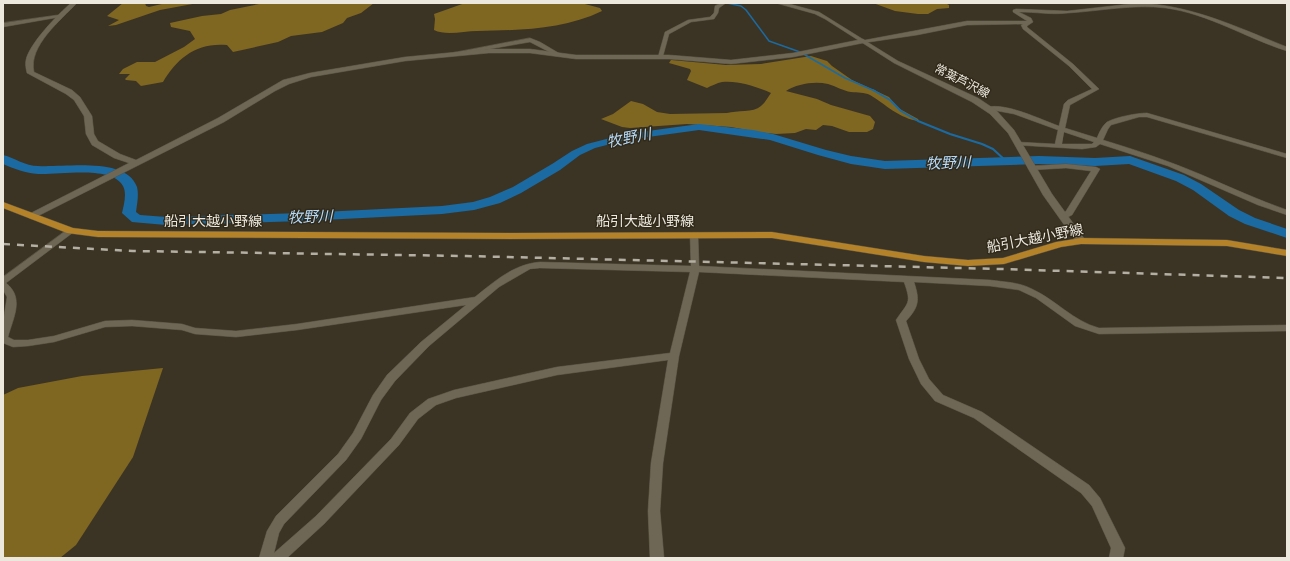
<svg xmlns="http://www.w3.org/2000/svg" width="1290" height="561" viewBox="0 0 1290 561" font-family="'Open Sans','Noto Sans JP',sans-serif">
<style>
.forest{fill:#7f6621}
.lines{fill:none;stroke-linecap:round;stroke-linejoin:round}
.stream-far1{stroke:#1b6ba2;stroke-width:1.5}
.stream{stroke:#1b6ba2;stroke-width:2}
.river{fill:#1b6ba2;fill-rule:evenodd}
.minor-casing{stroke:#575143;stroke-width:1}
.tertiary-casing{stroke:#575143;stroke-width:1}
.secondary-casing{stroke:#575143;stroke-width:1}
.primary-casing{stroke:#575143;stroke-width:1}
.minor{fill:#6e6755;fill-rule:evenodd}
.tertiary{fill:#6e6755;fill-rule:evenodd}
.secondary{fill:#6e6755;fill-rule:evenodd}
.primary{fill:#b38229;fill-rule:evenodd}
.rail{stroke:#b4afa3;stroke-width:2.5;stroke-dasharray:7 7;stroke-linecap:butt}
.labels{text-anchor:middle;stroke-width:3;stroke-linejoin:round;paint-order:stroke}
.far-street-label{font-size:12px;fill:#ece8de;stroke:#312a1a}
.street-label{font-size:14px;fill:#ece8de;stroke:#312a1a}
.water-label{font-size:15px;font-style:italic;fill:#b5d9f8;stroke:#312a1a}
</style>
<rect width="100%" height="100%" fill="#3b3424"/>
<!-- forest -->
<g class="forest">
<path d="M123,3H145L146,6L149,7L166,3H198L160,10L116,25L108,26L119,20L107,16Z"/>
<path d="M264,3H374L361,13L347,18L343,23L322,32L291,36L278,42L233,52L227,45C197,42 177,58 163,82L141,86L136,81L126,80L125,79L130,74H119L123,69L137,62H155L184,47L195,39L190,31L171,27L170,23L202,16L221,14L230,10Z"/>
<path d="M465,3H581L600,8L602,11C563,30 519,30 477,31C464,31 446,36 434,30L435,19L434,14Z"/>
<path d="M873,3H945L949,5V8L937,9L928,14H918L895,11Z"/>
<path d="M811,56L827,61L832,66L852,80L889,97L898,108L918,119L919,121C900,119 885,104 870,95C864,92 858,93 851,92C843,91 836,86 828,84C814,81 797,84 786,91L817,99L831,105L870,116L875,122L873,129L867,132H849L832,126L823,125L816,130L806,129L795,133L776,134L758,132L731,127L687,124L630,128L622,127L601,119L613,114L631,101L643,104L657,112L670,114L727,113C737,110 753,113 761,106C765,103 768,97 771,93C757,87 738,80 722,82C717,83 711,86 707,88L687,80L691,71L690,69L669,63L671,60L726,65L761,64Z"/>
<path d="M163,368L133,457L76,545L60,558H3V395L18,388L82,376Z"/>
</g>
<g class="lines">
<!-- stream-far1 -->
<path class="stream-far1" d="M727,3L741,6L746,10L769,41L800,52L845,78L875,91"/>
<!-- stream -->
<path class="stream" d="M873,90L890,100L901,111L918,121L950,134L982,144L993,149L1006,161"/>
<!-- river -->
<path class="river" d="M699,124L753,130L773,134L826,150L851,156L885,161L1039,156L1095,158L1130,156L1184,175L1201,184L1239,210L1255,218L1287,229V238L1245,224L1229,216L1193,190L1176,181L1129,164L1095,166L1039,164L885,169L851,164L818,155L770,140L699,130L626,140L595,148L580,155L560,170L521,193L500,203L474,210L442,214L302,221L166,225L132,222L122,213C124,205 127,193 123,186C112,165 59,175 38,174C26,173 14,169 3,164V155C15,158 25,166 38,166C63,168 126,156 137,187C139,195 137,204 136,212L140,215L166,217L302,213L442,206L473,202L490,197L513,187L552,164L572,151L587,144L626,134Z"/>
<!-- minor casing -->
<g class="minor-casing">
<g id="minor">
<path d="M721,3H726L719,8L718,13L714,19L691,22L669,34L663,56L658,57L665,32L688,20L710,17L714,13L715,6Z"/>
<path d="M1139,3C1192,5 1239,28 1287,47V51C1246,38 1209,14 1166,8C1133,4 1101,11 1068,13C1052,15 1036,12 1019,12L1031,18L1033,22L1027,26V27L1073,64L1099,89L1070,105L1065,128L1097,138C1099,133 1102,126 1107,122C1116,117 1137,113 1147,113L1287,154V158L1147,117H1139L1111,125L1108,129L1103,140C1136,150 1169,161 1202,175C1230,187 1258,200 1287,210V215L1258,205L1168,166L1100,144L1096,147L1082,149L1016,145L1015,144L1018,142L1055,144L1058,130L1014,114L987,109V107C1008,103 1039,119 1059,126L1064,104L1068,100L1092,89L1069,66L1023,29L1021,25L1023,24L967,25L917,35L863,43L860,41L967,21H1027L1013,12V10L1016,9L1067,11ZM1064,132L1094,142L1092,144H1062Z"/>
<path d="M58,15H60V17L3,27V23Z"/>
<path d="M530,38L540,42L562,55L557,56L530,42L450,56L447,54Z"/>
<path d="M1066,164L1096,167L1100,169L1072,215L1064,219L1060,217L1066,211L1091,171L1066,168L1032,170L1028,168L1032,166Z"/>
<path d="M68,229H71L75,231L6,283C25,298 13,318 8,337L14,340H28L54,336L105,321L132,320L182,324L195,328L236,331L297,324L475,297C495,281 514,264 540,262L691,266L690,235L694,233L698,235L699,266L990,280C1004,282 1019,282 1032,289C1056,300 1073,321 1099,328L1287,325V331L1099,334L1075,326L1036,298L1019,290L990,286L914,282C920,300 919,307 906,321L919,359L929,379L943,395L982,412L1089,485L1100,498L1125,548L1123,558H1109L1111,548L1092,506L1081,493L974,418L935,401L921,384L909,359L896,320C908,302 912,304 904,282L699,272L679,356L663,463L660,511L664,558H650L648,511L651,463L668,360L557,375L456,398L436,405L418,419L399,445L324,524L287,558H259L267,531L276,516L338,454L353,433L373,395L387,375L421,342L466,305L297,330L236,337L195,334L182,330L132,326L105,327L54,342L28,346L13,347L3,343V322L7,297L3,290V277ZM540,268L690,272L670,353L557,367L454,390L428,399L410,413L391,439L316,516L274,553L279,533L284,524L346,460L361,439L381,400L395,381L429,346L499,287L530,269Z"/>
</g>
</g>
<!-- tertiary casing -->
<g class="tertiary-casing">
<path id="tertiary" d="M71,3H77C61,20 28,46 34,72L72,90L80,97L92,116L94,134L98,141L120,154L136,160L218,118L283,80L310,73L405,57L489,49H530L576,55H669L731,60L793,53L863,39L866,41L863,43L793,57L731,64L669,59H576L530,53H489L405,61L311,77L289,84L275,91L224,122L32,219L29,218L27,216L29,214L129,163L114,158L92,145L86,134L84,116L74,100L66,94L27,73C26,69 25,64 26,60C29,44 58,14 71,3Z"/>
</g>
<!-- secondary casing -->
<g class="secondary-casing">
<path id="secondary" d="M776,3H786L819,12L898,61L978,98L996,110L1014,130L1052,194L1086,241L1085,243H1077L1043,195L1008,133L990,114L972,102L894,63L825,19L815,14Z"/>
</g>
<!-- primary casing -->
<g class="primary-casing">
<path id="primary" d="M3,202L73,228L98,231L510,233L772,232L924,256L968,260L1003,258L1056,242L1081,238L1227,240L1287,250V256L1227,246L1081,244L1061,247L1004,264L968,266L924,262L772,238L510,239L98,237L67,233L3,208Z"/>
</g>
<!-- minor -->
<use href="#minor" class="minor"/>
<!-- tertiary -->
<use href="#tertiary" class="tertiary"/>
<!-- secondary -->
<use href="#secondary" class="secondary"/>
<!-- primary -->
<use href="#primary" class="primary"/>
<!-- rail -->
<path class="rail" d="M3,244L133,251L466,256L1000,269L1287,278"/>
</g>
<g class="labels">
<!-- far-street labels -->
<g class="far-street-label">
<text transform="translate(962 81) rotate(27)" y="4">常葉芦沢線</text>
</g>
<!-- street labels -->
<g class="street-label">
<text x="213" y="226">船引大越小野線</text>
<text x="645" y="226">船引大越小野線</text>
<text transform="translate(1035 238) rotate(-11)" y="5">船引大越小野線</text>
</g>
<!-- water labels -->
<g class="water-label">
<text transform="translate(629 138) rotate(-11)" y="5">牧野川</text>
<text transform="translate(948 163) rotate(-2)" y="5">牧野川</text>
<text transform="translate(310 217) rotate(-2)" y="5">牧野川</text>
</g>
</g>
<!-- border -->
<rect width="1290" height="561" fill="none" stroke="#ece8de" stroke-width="8"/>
</svg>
